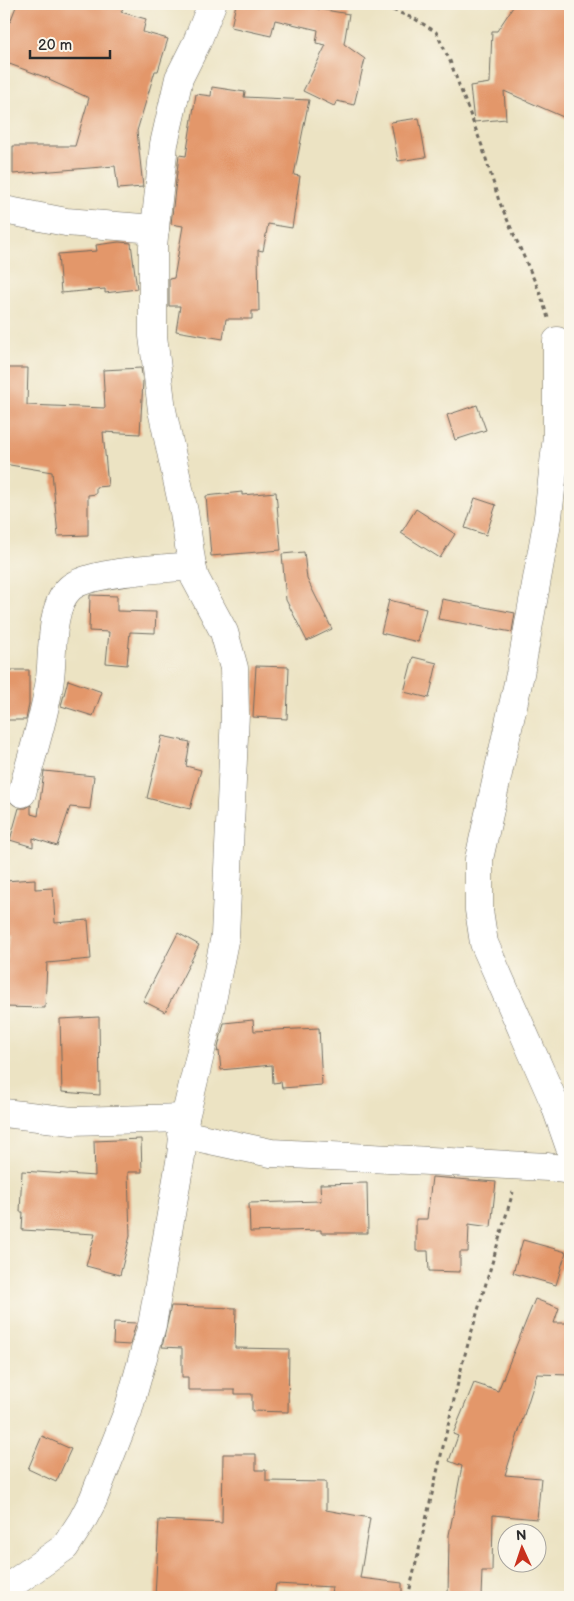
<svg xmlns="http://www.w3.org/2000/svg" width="574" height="1601" viewBox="0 0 574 1601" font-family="'Balsamiq Sans',sans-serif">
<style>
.building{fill:#e3976b}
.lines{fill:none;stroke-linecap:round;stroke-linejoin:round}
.minor-casing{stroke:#6f6b60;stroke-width:29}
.path{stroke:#6f6b60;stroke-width:3;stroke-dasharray:4 4;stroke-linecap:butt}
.minor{stroke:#fff;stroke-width:28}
</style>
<rect width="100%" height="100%" fill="#fbf7ec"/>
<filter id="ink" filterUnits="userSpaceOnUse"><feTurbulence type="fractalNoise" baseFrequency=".02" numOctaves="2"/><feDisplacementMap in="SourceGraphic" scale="10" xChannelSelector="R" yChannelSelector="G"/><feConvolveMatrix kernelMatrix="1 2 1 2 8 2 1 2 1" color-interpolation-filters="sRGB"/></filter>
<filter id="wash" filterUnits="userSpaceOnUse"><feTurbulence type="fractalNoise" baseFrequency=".0096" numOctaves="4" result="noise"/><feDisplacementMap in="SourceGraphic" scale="20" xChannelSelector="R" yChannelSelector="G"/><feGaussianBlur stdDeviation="1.12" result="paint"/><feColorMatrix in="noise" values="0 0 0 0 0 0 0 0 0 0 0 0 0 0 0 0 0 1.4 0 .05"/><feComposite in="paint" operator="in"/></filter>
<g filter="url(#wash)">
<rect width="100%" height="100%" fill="#ece3c3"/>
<g id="blocks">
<!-- building -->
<g class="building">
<path d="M17,4H125L121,12L146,19L143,32L168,39L158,71H155L137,131L143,187L118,189L115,166L13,174V146H75L89,98L49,80L50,79L4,62V19L10,22Z"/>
<path d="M236,4H289L349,14L344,44L365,59L354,105L337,101L334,106L303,91L326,45L316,43L318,30L275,20L271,36L231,27Z"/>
<path d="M515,4H570V120L504,91L506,119L474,122L470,86L490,83L492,31H497Z"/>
<path d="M212,87L245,92L244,97L309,100L294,175L300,176L292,228L268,224L263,251L258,250L259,311H252V319H226L223,339L176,331L180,306H169V279L174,278L183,226L171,224L179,155L186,156L196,94L211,96Z"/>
<path d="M419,118L426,157L398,161L391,122Z"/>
<path d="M119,242L131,243L137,289L105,293V289L61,293L58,254L97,251L96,245Z"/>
<path d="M4,368H28L27,405L105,408L103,370L141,368L143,381L140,434L103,432L108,486L96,487V494L88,495V535L58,536L52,472L4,464Z"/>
<path d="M477,405L486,430L455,440L447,415Z"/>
<path d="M242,492V495L276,492L281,550L211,556L206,496Z"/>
<path d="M475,498L496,505L486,535L465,528Z"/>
<path d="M416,509L455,534L440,558L401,533Z"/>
<path d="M304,552L307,579L332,629L307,641L286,600L282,554Z"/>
<path d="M90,595L117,596V611L156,612L155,633L130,632L127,665L106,663L109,632L89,631Z"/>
<path d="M442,599L515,613L512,632L438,619Z"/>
<path d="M389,600L426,609L418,642L381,633Z"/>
<path d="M413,657L437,663L429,698L404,692Z"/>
<path d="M256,666L289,667L287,719L253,717Z"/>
<path d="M4,670H29V704L26,720H4Z"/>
<path d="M68,680L102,692L93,716L61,706Z"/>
<path d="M162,736L190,742L186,766L201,770L190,809L147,798Z"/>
<path d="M44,771L94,776L90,809L70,807L57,846L33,838V847L10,840L19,808H26L31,805V814L38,816Z"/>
<path d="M35,879V889L53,888L55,923L88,920L91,959L47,963L45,1008L4,1007L6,962L9,934H4V881Z"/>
<path d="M178,933L199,945L165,1012L143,1001Z"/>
<path d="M99,1017L100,1095L62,1092L60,1019Z"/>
<path d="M253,1020L254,1031L319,1028L322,1085L282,1088L281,1082L273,1083L272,1065L221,1070L219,1051L217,1052L224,1023Z"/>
<path d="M141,1139L142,1172H128L130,1236L120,1275L86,1266L95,1234L22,1230L23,1212H20L22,1171L95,1176L94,1141Z"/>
<path d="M432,1177L496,1182L491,1227L469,1224L468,1252H460V1272L429,1271L428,1251H416V1219H427Z"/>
<path d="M367,1183L368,1233H321V1230L250,1232L249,1203L321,1201L320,1184Z"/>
<path d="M523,1240L566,1252L556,1285L513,1273Z"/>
<path d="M535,1299L559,1308L554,1323H570V1375L537,1374L505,1475L541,1478L537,1519L493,1515L492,1571H482L481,1597H448L449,1535L462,1466L449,1461L458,1436L453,1434L474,1383L498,1391Z"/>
<path d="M171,1306L236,1308L235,1348L289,1349L288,1412L252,1411V1394H235V1390H188V1377H182V1348L162,1347Z"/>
<path d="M114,1322L136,1323L130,1345L113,1344Z"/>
<path d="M42,1436L71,1449L56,1482L28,1469Z"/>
<path d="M223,1454H256V1470H266V1481L326,1482V1510L370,1518L360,1578L402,1583V1597H331L332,1587L276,1584L274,1597H155L159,1520L222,1523Z"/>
</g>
</g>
</g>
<g filter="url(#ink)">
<use href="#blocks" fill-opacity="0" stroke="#6f6b60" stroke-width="1"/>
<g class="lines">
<!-- minor casing -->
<g class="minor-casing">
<g id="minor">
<path d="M4,210L66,222L155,229"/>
<path d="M557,341V436L548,517L520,674L479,859V910L484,943L554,1102L570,1148"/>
<path d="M22,793C31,758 43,722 49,686C54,659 48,608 70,588C89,571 165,569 192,566"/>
<path d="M4,1113L72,1121L185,1118"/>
<path d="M182,1134L271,1153L548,1167L570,1170"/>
<path d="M4,1590L65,1547L82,1521L93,1500L128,1411L152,1325L181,1156L185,1118L208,1021L225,936L235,714L234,668L224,632L195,578L192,566L184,512L162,410L153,336V246L164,144L179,78L197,42L212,4"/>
</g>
</g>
<!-- path -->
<g class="path">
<path d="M378,4L415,19L436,32L450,61L482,146L499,201L540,293L548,318"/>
<path d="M408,1597L463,1361L513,1192"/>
</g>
<!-- minor -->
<use href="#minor" class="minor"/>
</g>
</g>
<!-- margin -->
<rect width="574" height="1601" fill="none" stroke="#fbf7ec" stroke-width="20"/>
<!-- north arrow -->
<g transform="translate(522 1548) rotate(357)"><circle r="24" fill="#fbf7ec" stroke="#a8a59f"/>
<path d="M0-4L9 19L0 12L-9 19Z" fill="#c8321e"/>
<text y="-8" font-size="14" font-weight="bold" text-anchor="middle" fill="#2b2b2b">N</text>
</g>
<!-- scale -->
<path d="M30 50v8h80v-8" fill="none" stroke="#2b2b2b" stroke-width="2.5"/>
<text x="38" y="50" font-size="15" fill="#2b2b2b" stroke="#fbf7ec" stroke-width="4" paint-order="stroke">20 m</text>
</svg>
